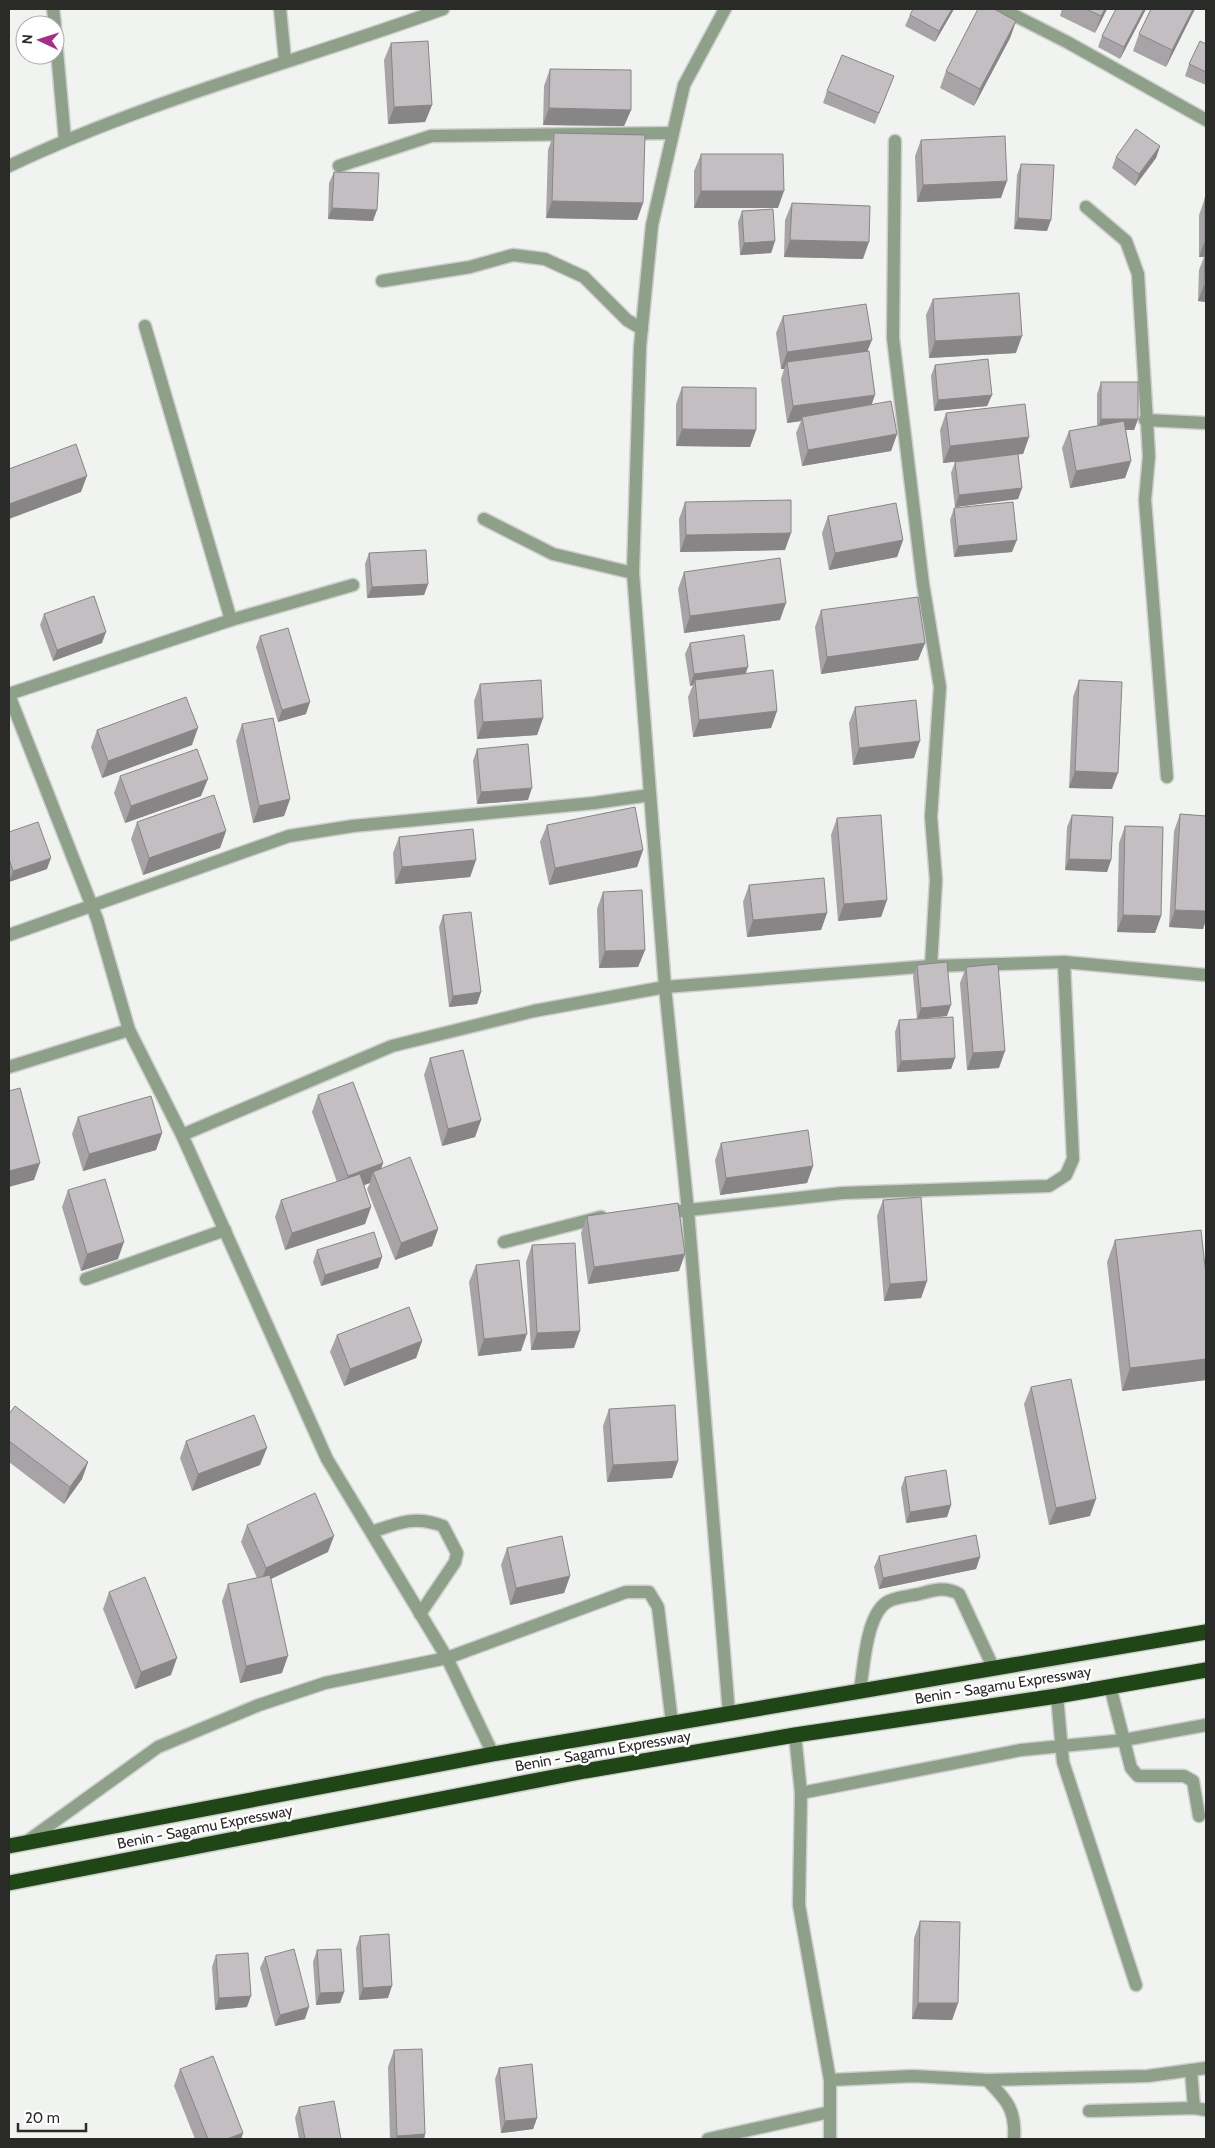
<svg xmlns="http://www.w3.org/2000/svg" width="1215" height="2148" viewBox="0 0 1215 2148" font-family="Cabin,sans-serif">
<style>
.lines{fill:none;stroke-linecap:round;stroke-linejoin:round}
.minor-casing{stroke:#cccfcb;stroke-width:15}
.highway-casing{stroke:#cccfcb;stroke-width:18}
.minor{stroke:#8ea08a;stroke-width:12}
.highway{stroke:#204516;stroke-width:15}
.wall{fill:#a8a3a6}
.shaded-wall{fill:#888587}
.building{fill:#c3bec1;stroke:#888587}
.labels{text-anchor:middle;stroke-width:4.5;stroke-linejoin:round;paint-order:stroke}
.street-label{font-size:15px;fill:#2a2b29;stroke:#fff}
</style>
<rect width="100%" height="100%" fill="#f0f3ef"/>
<g class="lines">
<!-- minor casing -->
<g class="minor-casing">
<g id="minor">
<path d="M53,9L55,25"/>
<path d="M280,9L285,60"/>
<path d="M725,9L684,85L652,225L640,347L633,573L665,987L688,1211L729,1714"/>
<path d="M1002,9L1067,42L1206,120"/>
<path d="M55,29L65,140"/>
<path d="M895,141L893,338L923,584L940,687L931,817L936,880L931,966"/>
<path d="M9,166C148,100 299,61 443,9"/>
<path d="M339,166L431,136L673,133"/>
<path d="M1086,207L1126,241L1138,274L1149,456L1145,500L1167,777"/>
<path d="M382,281L470,267L513,255L545,259L584,277L627,320L642,329"/>
<path d="M145,326L231,620"/>
<path d="M1145,420L1206,423"/>
<path d="M484,519L553,554L633,573"/>
<path d="M9,694L231,620L353,585"/>
<path d="M9,695L97,919L129,1030L182,1135L327,1459L447,1658L493,1754"/>
<path d="M9,935L289,836L353,826L594,803L650,795"/>
<path d="M9,1067L129,1030"/>
<path d="M182,1135L392,1046L534,1011L665,987L931,966L1064,962L1206,975"/>
<path d="M680,1211L843,1193L1049,1186L1066,1175L1073,1159L1064,962"/>
<path d="M504,1242L601,1217"/>
<path d="M86,1279L225,1230"/>
<path d="M372,1532C398,1523 415,1515 443,1526L457,1553L455,1562L420,1614"/>
<path d="M1110,1686L1131,1768L1138,1776H1184L1193,1781L1199,1816"/>
<path d="M860,1690C864,1667 866,1612 889,1601C898,1597 909,1596 919,1594C933,1590 946,1586 959,1594L993,1667"/>
<path d="M1057,1696L1063,1762L1136,1985"/>
<path d="M795,1735L801,1793L799,1905L830,2080V2139"/>
<path d="M801,1793L1021,1750L1124,1740L1206,1725"/>
<path d="M26,1842L158,1747L259,1705L325,1683L447,1658L626,1592H649L658,1607L672,1723"/>
<path d="M1191,2070L1194,2108"/>
<path d="M830,2080L913,2076L987,2080L1148,2076L1206,2068"/>
<path d="M987,2080C1007,2100 1016,2110 1014,2139"/>
<path d="M1089,2111L1194,2108L1206,2110"/>
<path d="M708,2139L830,2112"/>
</g>
</g>
<!-- highway casing -->
<g class="highway-casing">
<g id="highway">
<path d="M9,1846L493,1754L1206,1632"/>
<path d="M9,1883L585,1771L795,1735L1057,1696L1206,1670"/>
</g>
</g>
<!-- minor -->
<use href="#minor" class="minor"/>
<!-- highway -->
<use href="#highway" class="highway"/>
</g>
<!-- wall -->
<g class="wall">
<path d="M954,9L935,42L905,26L910,15Z"/>
<path d="M1062,9H1107L1095,33L1060,16Z"/>
<path d="M1146,9L1120,59L1098,47L1102,36Z"/>
<path d="M1151,9H1195L1166,67L1133,51L1139,34Z"/>
<path d="M1016,21L1010,38L974,106L940,88L946,71Z"/>
<path d="M391,43L432,105L425,122L388,124L384,60Z"/>
<path d="M1206,44V85L1185,76L1189,64Z"/>
<path d="M550,69L631,110L624,126L543,125L544,86Z"/>
<path d="M894,76L875,124L823,103L827,91Z"/>
<path d="M554,133L643,203L637,220L546,218L548,150Z"/>
<path d="M921,140L1001,198L917,202L915,156Z"/>
<path d="M1160,146L1156,158L1135,186L1112,168L1116,157Z"/>
<path d="M701,154L778,208H694V171Z"/>
<path d="M1021,164L1047,231L1014,229L1017,175Z"/>
<path d="M334,172L373,221L328,219L329,183Z"/>
<path d="M1205,198H1206V302L1198,301L1199,270L1204,257H1199V215Z"/>
<path d="M792,203L863,259L784,257L785,220Z"/>
<path d="M742,211L775,241L771,253L740,255L738,222Z"/>
<path d="M933,299L1016,353L929,358L926,315Z"/>
<path d="M783,316L868,351L871,405L897,434L891,451L802,466L796,433L801,421L787,423L781,379L784,369H781L776,333Z"/>
<path d="M935,365L992,395L987,406L934,411L931,376Z"/>
<path d="M1101,382L1138,419L1134,430H1126L1131,461L1125,478L1070,488L1062,448L1069,431L1097,426V394Z"/>
<path d="M682,387L756,430L750,447L676,446V404Z"/>
<path d="M946,413L1029,437L1023,454H1018L1022,488L1018,499L955,507L951,473L955,462L979,459L943,463L940,430Z"/>
<path d="M685,502L785,550L680,552L679,519Z"/>
<path d="M954,508L1012,552L954,557L950,520Z"/>
<path d="M828,516L903,540L897,557L829,570L822,533Z"/>
<path d="M369,553L428,584L424,595L367,598L365,564Z"/>
<path d="M684,572L780,620L684,633L678,589Z"/>
<path d="M821,610L925,643L918,660L821,674L815,627Z"/>
<path d="M44,614L102,643L53,661L40,625Z"/>
<path d="M260,636L306,714L278,722L256,647Z"/>
<path d="M690,643L745,674L777,711L771,728L693,737L688,697L693,685L690,686L685,654Z"/>
<path d="M1079,680L1112,789L1069,788L1073,697Z"/>
<path d="M480,684L543,718L537,735L477,739L474,701Z"/>
<path d="M855,707L914,758L853,765L849,723Z"/>
<path d="M242,724L290,799L284,816L253,823L236,741Z"/>
<path d="M97,730L192,745L102,778L91,747Z"/>
<path d="M477,749L528,800L477,804L473,761Z"/>
<path d="M120,776L201,796L125,823L114,793Z"/>
<path d="M1180,814L1206,816V920L1203,929L1169,927L1174,831Z"/>
<path d="M1072,815L1111,860L1107,872L1065,870L1067,827Z"/>
<path d="M837,818L887,900L881,917L838,921L831,835Z"/>
<path d="M137,822L226,831L220,848L143,875L131,839Z"/>
<path d="M547,825L643,850L637,867L549,885L540,842Z"/>
<path d="M1125,826L1161,916L1155,933L1117,932L1119,843Z"/>
<path d="M9,832L47,869L9,882Z"/>
<path d="M399,837L476,860L470,877L395,884L393,853Z"/>
<path d="M749,885L827,913L821,930L747,937L743,902Z"/>
<path d="M603,892L645,950L638,967L599,968L597,909Z"/>
<path d="M443,915L481,992L477,1004L449,1007L439,927Z"/>
<path d="M917,965L947,1016L917,1019L913,976Z"/>
<path d="M966,967L999,1068L967,1070L960,983Z"/>
<path d="M899,1020L955,1058L951,1069L897,1072L895,1032Z"/>
<path d="M430,1058L481,1120L475,1137L442,1146L424,1075Z"/>
<path d="M318,1095L383,1163L381,1169L438,1229L432,1246L395,1260L367,1189L370,1183L364,1185L371,1207L365,1224L285,1250L275,1217L281,1200L337,1182L312,1112Z"/>
<path d="M78,1117L162,1133L156,1150L83,1171L72,1134Z"/>
<path d="M721,1143L813,1166L807,1183L720,1195L715,1160Z"/>
<path d="M68,1190L118,1259L81,1271L62,1207Z"/>
<path d="M883,1200L927,1281L921,1298L884,1301L877,1216Z"/>
<path d="M587,1216L679,1271L588,1284L581,1233Z"/>
<path d="M1115,1240L1206,1275V1380L1122,1391L1107,1262Z"/>
<path d="M532,1245L574,1348L531,1350L526,1262Z"/>
<path d="M317,1250L382,1257L378,1268L321,1286L313,1262Z"/>
<path d="M476,1265L521,1351L478,1356L469,1282Z"/>
<path d="M337,1335L422,1341L416,1358L344,1386L330,1352Z"/>
<path d="M1031,1387L1090,1516L1049,1525L1024,1404Z"/>
<path d="M609,1409L678,1461L672,1478L607,1482L603,1426Z"/>
<path d="M9,1414L88,1462L82,1479L64,1504L9,1462Z"/>
<path d="M186,1441L260,1465L192,1491L180,1458Z"/>
<path d="M905,1477L951,1505L947,1517L906,1523L901,1488Z"/>
<path d="M247,1525L328,1552L271,1579L282,1673L240,1683L222,1601L228,1584L257,1578L241,1542Z"/>
<path d="M507,1548L570,1576L564,1593L510,1605L501,1565Z"/>
<path d="M879,1556L980,1557L976,1569L879,1589L874,1567Z"/>
<path d="M109,1592L171,1675L135,1689L103,1609Z"/>
<path d="M920,1921L958,2003L952,2020L912,2019L914,1938Z"/>
<path d="M360,1936L388,1998L359,2000L356,1948Z"/>
<path d="M317,1950L344,1992L340,2003L316,2005L313,1962Z"/>
<path d="M216,1955L247,2007L215,2010L212,1967Z"/>
<path d="M265,1957L305,2019L275,2026L260,1968Z"/>
<path d="M394,2050L425,2134L424,2139H390L388,2067Z"/>
<path d="M499,2068L537,2118L533,2129L501,2133L495,2079Z"/>
<path d="M180,2069L243,2133L241,2139H195L174,2086Z"/>
<path d="M299,2107L341,2139H299L295,2118Z"/>
</g>
<!-- shaded-wall -->
<g class="shaded-wall">
<path d="M952,9H954L935,42L939,31Z"/>
<path d="M1105,9H1107L1095,33L1101,16Z"/>
<path d="M1144,9H1146L1120,59L1124,47Z"/>
<path d="M1193,9H1195L1166,67L1172,50Z"/>
<path d="M1016,21L1010,38L974,106L980,89Z"/>
<path d="M432,105L425,122L388,124L394,107Z"/>
<path d="M549,108L631,110L624,126L543,125Z"/>
<path d="M1160,146L1156,158L1135,186L1139,174Z"/>
<path d="M1007,181L1001,198L917,202L923,185Z"/>
<path d="M701,191H784L778,208H694Z"/>
<path d="M552,201L643,203L637,220L546,218Z"/>
<path d="M332,208L377,210L373,221L328,219Z"/>
<path d="M1018,218L1051,220L1047,231L1014,229Z"/>
<path d="M790,240L869,242L863,259L784,257Z"/>
<path d="M1205,240H1206V257L1205,254L1204,257H1199Z"/>
<path d="M775,241L771,253L740,255L744,243Z"/>
<path d="M1204,285H1206V302L1198,301Z"/>
<path d="M1022,336L1016,353L929,358L935,341Z"/>
<path d="M872,340L865,357L787,362L784,369H781L787,352Z"/>
<path d="M875,395L869,412L802,417L801,421L787,423L793,406Z"/>
<path d="M992,395L987,406L934,411L938,400Z"/>
<path d="M1101,419H1138L1134,430H1097Z"/>
<path d="M682,429L756,430L750,447L676,446Z"/>
<path d="M897,434L891,451L802,466L808,450Z"/>
<path d="M1029,437L1023,454L943,463L950,446Z"/>
<path d="M1131,461L1125,478L1070,488L1076,471Z"/>
<path d="M87,476L81,492L9,519V504Z"/>
<path d="M1022,488L1018,499L955,507L959,495Z"/>
<path d="M791,533L785,550L680,552L686,535Z"/>
<path d="M903,540L897,557L829,570L835,553Z"/>
<path d="M1017,540L1012,552L954,557L958,546Z"/>
<path d="M428,584L424,595L367,598L372,587Z"/>
<path d="M786,603L780,620L684,633L690,616Z"/>
<path d="M106,632L102,643L53,661L57,650Z"/>
<path d="M925,643L918,660L821,674L827,657Z"/>
<path d="M748,667L744,678L695,680L693,685L690,686L694,674Z"/>
<path d="M310,702L306,714L278,722L282,710Z"/>
<path d="M777,711L771,728L693,737L699,720Z"/>
<path d="M543,718L537,735L477,739L483,722Z"/>
<path d="M198,728L192,745L102,778L108,761Z"/>
<path d="M920,741L914,758L853,765L859,748Z"/>
<path d="M1075,771L1118,773L1112,789L1069,788Z"/>
<path d="M208,779L201,796L125,823L131,806Z"/>
<path d="M532,788L528,800L477,804L481,792Z"/>
<path d="M290,799L284,816L253,823L259,806Z"/>
<path d="M226,831L220,848L143,875L149,858Z"/>
<path d="M643,850L637,867L549,885L555,868Z"/>
<path d="M51,858L47,869L9,882L13,871Z"/>
<path d="M1069,859L1111,860L1107,872L1065,870Z"/>
<path d="M476,860L470,877L395,884L402,867Z"/>
<path d="M887,900L881,917L838,921L844,904Z"/>
<path d="M1175,910L1206,911V920L1203,929L1169,927Z"/>
<path d="M827,913L821,930L747,937L753,920Z"/>
<path d="M1123,915L1161,916L1155,933L1117,932Z"/>
<path d="M645,950L638,967L599,968L605,951Z"/>
<path d="M481,992L477,1004L449,1007L453,996Z"/>
<path d="M951,1005L947,1016L917,1019L921,1008Z"/>
<path d="M1005,1051L999,1068L967,1070L973,1053Z"/>
<path d="M955,1058L951,1069L897,1072L901,1061Z"/>
<path d="M481,1120L475,1137L442,1146L448,1129Z"/>
<path d="M162,1133L156,1150L83,1171L89,1154Z"/>
<path d="M40,1163L34,1180L9,1187V1171Z"/>
<path d="M383,1163L377,1180L373,1172L370,1183L342,1193L348,1176Z"/>
<path d="M813,1166L807,1183L720,1195L726,1178Z"/>
<path d="M371,1207L365,1224L285,1250L292,1233Z"/>
<path d="M438,1229L432,1246L395,1260L401,1243Z"/>
<path d="M124,1242L118,1259L81,1271L87,1254Z"/>
<path d="M685,1254L679,1271L588,1284L594,1267Z"/>
<path d="M382,1257L378,1268L321,1286L325,1275Z"/>
<path d="M927,1281L921,1298L884,1301L890,1284Z"/>
<path d="M580,1331L574,1348L531,1350L537,1333Z"/>
<path d="M527,1334L521,1351L478,1356L484,1339Z"/>
<path d="M422,1341L416,1358L344,1386L350,1369Z"/>
<path d="M1206,1359V1380L1122,1391L1130,1368Z"/>
<path d="M267,1448L260,1465L192,1491L198,1474Z"/>
<path d="M678,1461L672,1478L607,1482L613,1465Z"/>
<path d="M88,1462L82,1479L64,1504L70,1487Z"/>
<path d="M1096,1499L1090,1516L1049,1525L1056,1508Z"/>
<path d="M951,1505L947,1517L906,1523L910,1512Z"/>
<path d="M334,1536L328,1552L260,1584L266,1568Z"/>
<path d="M980,1557L976,1569L879,1589L883,1578Z"/>
<path d="M570,1576L564,1593L510,1605L516,1588Z"/>
<path d="M288,1656L282,1673L240,1683L246,1666Z"/>
<path d="M177,1658L171,1675L135,1689L141,1672Z"/>
<path d="M392,1986L388,1998L359,2000L363,1988Z"/>
<path d="M344,1992L340,2003L316,2005L320,1993Z"/>
<path d="M251,1996L247,2007L215,2010L219,1998Z"/>
<path d="M918,2003H958L952,2020L912,2019Z"/>
<path d="M309,2007L305,2019L275,2026L280,2015Z"/>
<path d="M537,2118L533,2129L501,2133L505,2121Z"/>
<path d="M243,2133L241,2139H227Z"/>
<path d="M425,2134L424,2139H396L397,2136Z"/>
</g>
<!-- building -->
<g class="building">
<path d="M913,9H952L939,31L910,15Z"/>
<path d="M978,9H994L1016,21L980,89L946,71Z"/>
<path d="M1086,9H1105L1101,16Z"/>
<path d="M1116,9H1144L1124,47L1102,36Z"/>
<path d="M1151,9H1193L1172,50L1139,34Z"/>
<path d="M428,41L432,105L394,107L391,43Z"/>
<path d="M1200,41L1206,44V72L1189,64Z"/>
<path d="M842,55L894,76L879,113L827,91Z"/>
<path d="M550,69L631,70V110L549,108Z"/>
<path d="M1136,129L1160,146L1139,174L1116,157Z"/>
<path d="M554,133L645,135L643,203L552,201Z"/>
<path d="M1005,136L1007,181L923,185L921,140Z"/>
<path d="M701,154H783L784,191H701Z"/>
<path d="M1021,164L1054,165L1051,220L1018,218Z"/>
<path d="M334,172L379,173L377,210L332,208Z"/>
<rect x="1205" y="198" width="1" height="42"/>
<path d="M792,203L870,206L869,242L790,240Z"/>
<path d="M773,209L775,241L744,243L742,211Z"/>
<path d="M1205,254H1206V285H1204Z"/>
<path d="M1019,293L1022,336L935,341L933,299Z"/>
<path d="M866,304L872,340L787,352L783,316Z"/>
<path d="M869,351L875,395L793,406L787,362Z"/>
<path d="M988,359L992,395L938,400L935,365Z"/>
<rect x="1101" y="382" width="37" height="37"/>
<path d="M682,387L756,388V430L682,429Z"/>
<path d="M891,401L897,434L808,450L802,417Z"/>
<path d="M1025,404L1029,437L950,446L946,413Z"/>
<path d="M1124,421L1131,461L1076,471L1069,431Z"/>
<path d="M76,444L87,476L9,504V469Z"/>
<path d="M1018,454L1022,488L959,495L955,462Z"/>
<path d="M791,500V533L686,535L685,502Z"/>
<path d="M1013,502L1017,540L958,546L954,508Z"/>
<path d="M896,503L903,540L835,553L828,516Z"/>
<path d="M426,550L428,584L372,587L369,553Z"/>
<path d="M780,558L786,603L690,616L684,572Z"/>
<path d="M94,596L106,632L57,650L44,614Z"/>
<path d="M918,597L925,643L827,657L821,610Z"/>
<path d="M288,628L310,702L282,710L260,636Z"/>
<path d="M744,635L748,667L694,674L690,643Z"/>
<path d="M773,670L777,711L699,720L695,680Z"/>
<path d="M541,680L543,718L483,722L480,684Z"/>
<path d="M1079,680L1122,682L1118,773L1075,771Z"/>
<path d="M186,697L198,728L108,761L97,730Z"/>
<path d="M916,700L920,741L859,748L855,707Z"/>
<path d="M273,718L290,799L259,806L242,724Z"/>
<path d="M528,744L532,788L481,792L477,749Z"/>
<path d="M197,749L208,779L131,806L120,776Z"/>
<path d="M214,795L226,831L149,858L137,822Z"/>
<path d="M635,807L643,850L555,868L547,825Z"/>
<path d="M1180,814L1206,816V911L1175,910Z"/>
<path d="M881,815L887,900L844,904L837,818Z"/>
<path d="M1072,815L1113,817L1111,860L1069,859Z"/>
<path d="M38,822L51,858L13,871L9,859V832Z"/>
<path d="M1125,826L1163,827L1161,916L1123,915Z"/>
<path d="M473,829L476,860L402,867L399,837Z"/>
<path d="M824,878L827,913L753,920L749,885Z"/>
<path d="M642,890L645,950L605,951L603,892Z"/>
<path d="M471,912L481,992L453,996L443,915Z"/>
<path d="M947,962L951,1005L921,1008L917,965Z"/>
<path d="M998,964L1005,1051L973,1053L966,967Z"/>
<path d="M953,1017L955,1058L901,1061L899,1020Z"/>
<path d="M463,1050L481,1120L448,1129L430,1058Z"/>
<path d="M353,1082L383,1163L348,1176L318,1095Z"/>
<path d="M20,1088L40,1163L9,1171V1091Z"/>
<path d="M151,1096L162,1133L89,1154L78,1117Z"/>
<path d="M808,1130L813,1166L726,1178L721,1143Z"/>
<path d="M410,1157L438,1229L401,1243L373,1172Z"/>
<path d="M360,1174L371,1207L292,1233L281,1200Z"/>
<path d="M105,1179L124,1242L87,1254L68,1190Z"/>
<path d="M921,1197L927,1281L890,1284L883,1200Z"/>
<path d="M678,1203L685,1254L594,1267L587,1216Z"/>
<path d="M1201,1230L1206,1275V1359L1130,1368L1115,1240Z"/>
<path d="M374,1232L382,1257L325,1275L317,1250Z"/>
<path d="M575,1243L580,1331L537,1333L532,1245Z"/>
<path d="M519,1260L527,1334L484,1339L476,1265Z"/>
<path d="M409,1307L422,1341L350,1369L337,1335Z"/>
<path d="M1071,1379L1096,1499L1056,1508L1031,1387Z"/>
<path d="M675,1405L678,1461L613,1465L609,1409Z"/>
<path d="M15,1406L88,1462L70,1487L9,1441V1414Z"/>
<path d="M254,1415L267,1448L198,1474L186,1441Z"/>
<path d="M946,1470L951,1505L910,1512L905,1477Z"/>
<path d="M315,1493L334,1536L266,1568L247,1525Z"/>
<path d="M976,1535L980,1557L883,1578L879,1556Z"/>
<path d="M562,1536L570,1576L516,1588L507,1548Z"/>
<path d="M270,1575L288,1656L246,1666L228,1584Z"/>
<path d="M145,1577L177,1658L141,1672L109,1592Z"/>
<path d="M920,1921L960,1922L958,2003H918Z"/>
<path d="M389,1934L392,1986L363,1988L360,1936Z"/>
<path d="M294,1949L309,2007L280,2015L265,1957Z"/>
<path d="M341,1949L344,1992L320,1993L317,1950Z"/>
<path d="M248,1953L251,1996L219,1998L216,1955Z"/>
<path d="M422,2049L425,2134L397,2136L394,2050Z"/>
<path d="M213,2056L243,2133L227,2139H208L180,2069Z"/>
<path d="M532,2064L537,2118L505,2121L499,2068Z"/>
<path d="M334,2101L341,2139H305L299,2107Z"/>
</g>
<g class="labels">
<!-- street labels -->
<g class="street-label">
<text transform="translate(1003 1685) rotate(-9)" y="5">Benin - Sagamu Expressway</text>
<text transform="translate(603 1751) rotate(-10)" y="5">Benin - Sagamu Expressway</text>
<text transform="translate(205 1827) rotate(-11)" y="5">Benin - Sagamu Expressway</text>
</g>
</g>
<!-- border -->
<rect width="1215" height="2148" fill="none" stroke="#2a2b29" stroke-width="20"/>
<!-- north arrow -->
<g transform="translate(40 40) rotate(274)"><circle r="24" fill="#ffffff" stroke="#aaaaa9"/>
<path d="M0-4L9 19L0 12L-9 19Z" fill="#a52e86"/>
<text y="-8" font-size="14" font-weight="bold" text-anchor="middle" fill="#2a2b29">N</text>
</g>
<!-- scale -->
<path d="M18 2123v8h68v-8" fill="none" stroke="#2a2b29" stroke-width="2.5"/>
<text x="25" y="2123" font-size="15" fill="#2a2b29" stroke="#ffffff" stroke-width="4" paint-order="stroke">20 m</text>
</svg>
